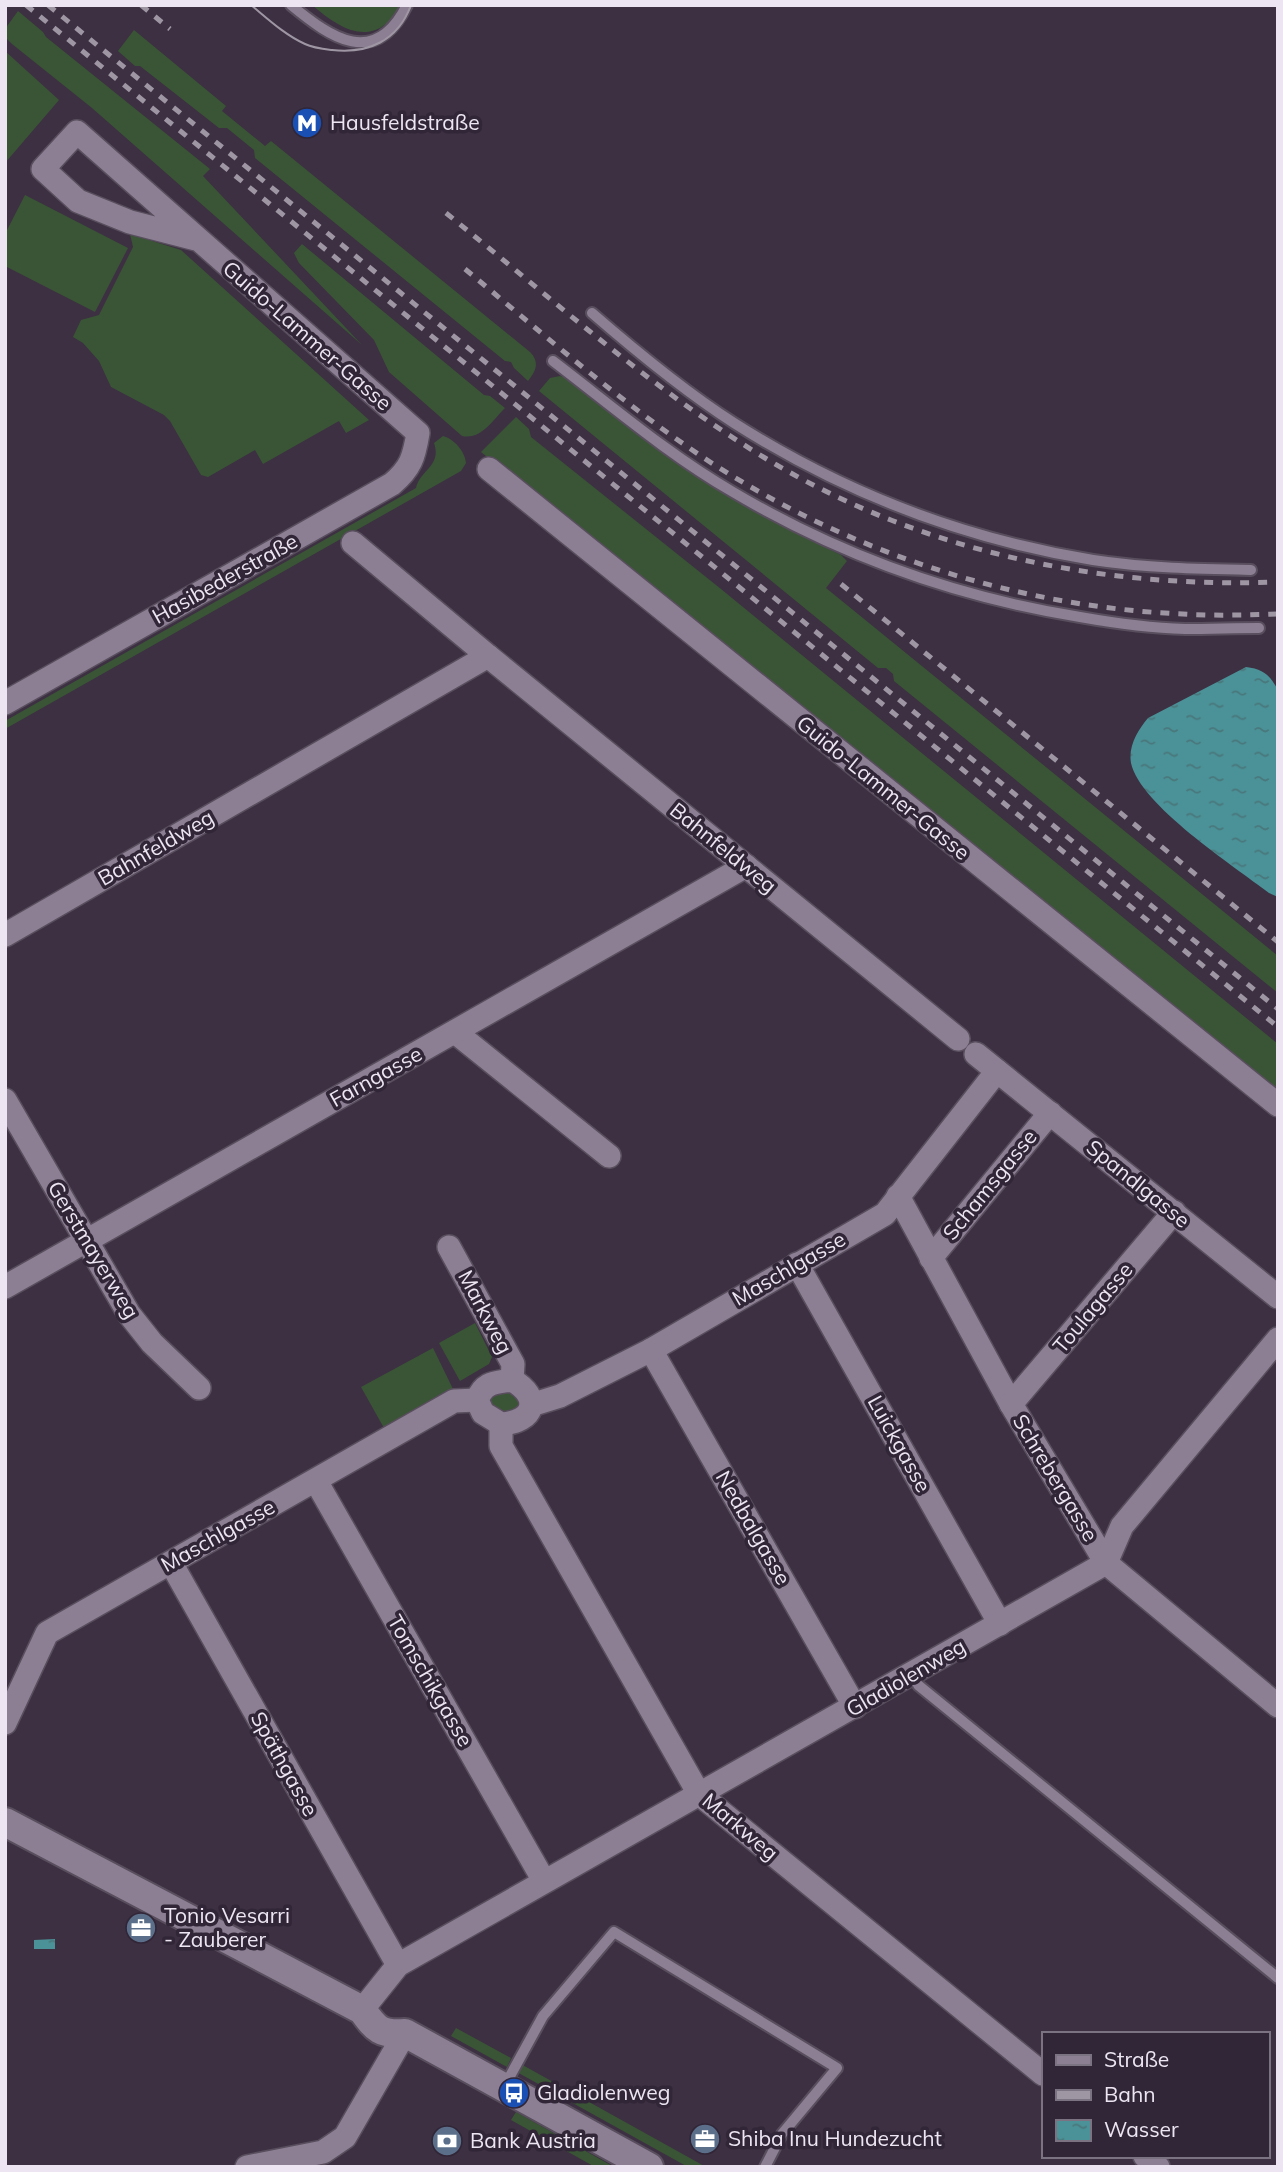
<svg xmlns="http://www.w3.org/2000/svg" width="1283" height="2172" viewBox="0 0 1283 2172" font-family="Mulish,sans-serif">
<style>
.grass{fill:#3a5535}
.water{fill:url(#water-ripples)}
.lines{fill:none;stroke-linecap:round;stroke-linejoin:round}
.service-casing{stroke:#584e5d;stroke-width:14}
.minor-casing{stroke:#584e5d;stroke-width:26}
.tertiary-casing{stroke:#584e5d;stroke-width:32}
.service{stroke:#8c7f94;stroke-width:10}
.minor{stroke:#8c7f94;stroke-width:23}
.tertiary{stroke:#8c7f94;stroke-width:28}
.tram{stroke:#9f96a4;stroke-width:2}
.rail{stroke:#9f96a4;stroke-width:5;stroke-dasharray:9 9;stroke-linecap:butt}
.labels{text-anchor:middle;stroke-width:7;stroke-linejoin:round;paint-order:stroke}
.poi-label{font-size:21px;fill:#ede6f2;stroke:#312637;text-anchor:start}
.street-label{font-size:21px;fill:#ede6f2;stroke:#312637}
</style>
<defs>
<pattern id="water-ripples" width="26" height="14" patternUnits="userSpaceOnUse" patternTransform="scale(1.75)"><rect width="26" height="14" fill="#4a9297"/><path d="M2 4q2-2 4 0t4 0M15 11q2-2 4 0t4 0" fill="none" stroke="#49777c"/></pattern>
</defs>
<rect width="100%" height="100%" fill="#3c3042"/>
<!-- grass -->
<g class="grass">
<path d="M312,5H401C375,50 342,31 312,5Z"/>
<path d="M18,11L43,32L46,37L210,169L203,176L362,345L92,108L12,44L5,37V29Z"/>
<path d="M134,30L226,106L222,111L265,146L271,141L530,352C540,362 536,371 528,381L514,368L511,362L505,361L255,158L254,150L227,128H219L140,66H135L118,51Z"/>
<path d="M5,51L59,100L5,163Z"/>
<path d="M25,195L128,248L95,312L5,266V234Z"/>
<path d="M130,234L181,250L369,420L346,433L339,421L263,464L255,450L208,477L201,475L170,421L164,415L111,387L99,361L83,343L73,337L81,320L99,315L133,247Z"/>
<path d="M302,244L484,395L490,396L505,408C492,421 481,440 462,436L389,372L374,340L299,263L294,253Z"/>
<path d="M560,376L567,378L730,495L785,528L841,555L847,561L826,588L1278,956V993L894,681L893,674L886,668H878L539,391L550,378Z"/>
<path d="M516,417L529,429L531,437L721,589L1278,1044V1094L481,452Z"/>
<path d="M443,436C454,439 465,451 466,463L461,471L5,729V721L416,488C420,470 442,466 434,443Z"/>
<path d="M475,1323L492,1357L489,1364L460,1381L439,1343Z"/>
<path d="M433,1348L453,1389L384,1428L361,1387Z"/>
<path d="M502,1389L512,1393L519,1400L520,1408L511,1413L495,1410L487,1396Z"/>
<path d="M456,2028L511,2058L507,2067L451,2036Z"/>
<path d="M519,2063L706,2167H688L515,2071Z"/>
<path d="M516,2112L614,2167H595L511,2120Z"/>
</g>
<!-- water -->
<g class="water">
<path d="M1246,667C1263,669 1270,675 1278,690V897L1269,893C1234,866 1140,805 1131,763C1128,746 1138,730 1148,718Z"/>
<path d="M55,1939V1949H34V1940Z"/>
</g>
<g class="lines">
<!-- service casing -->
<g class="service-casing">
<g id="service">
<path d="M291,5C331,38 375,69 407,5"/>
<path d="M592,313C637,352 684,391 734,423C844,493 964,539 1093,560C1145,568 1198,569 1251,570"/>
<path d="M553,361C612,406 669,455 733,492C841,556 956,597 1080,617C1114,623 1150,628 1185,629C1210,629 1235,628 1259,628"/>
<path d="M918,1685L1278,1978"/>
<path d="M504,2087L543,2016L614,1932L837,2068L782,2134L765,2167"/>
</g>
</g>
<!-- minor casing -->
<g class="minor-casing">
<g id="minor">
<path d="M489,469L1278,1105"/>
<path d="M488,656L958,1039"/>
<path d="M5,703L392,484C411,468 414,457 418,433L77,132L43,169L78,201L130,222L196,239"/>
<path d="M5,935L488,656L353,543"/>
<path d="M455,1032L609,1156"/>
<path d="M976,1054L1278,1297"/>
<path d="M5,1100L129,1314L152,1343L199,1388"/>
<path d="M898,1196L1011,1404L1106,1563L1278,1706"/>
<path d="M449,1247L513,1364L512,1380"/>
<path d="M931,1258L1050,1113"/>
<path d="M797,1264L1000,1624"/>
<path d="M5,1287L746,866"/>
<path d="M651,1350L855,1707"/>
<path d="M512,1380C542,1397 535,1422 501,1424L483,1413L477,1400C484,1382 494,1383 512,1380Z"/>
<path d="M1011,1404L1174,1212"/>
<path d="M531,1405L560,1396L651,1350L885,1214L997,1071"/>
<path d="M501,1424V1446L699,1794L1043,2074"/>
<path d="M316,1481L544,1881"/>
<path d="M171,1563L398,1965"/>
<path d="M5,1723L47,1633L454,1401L477,1400"/>
<path d="M362,2010L398,1965L1106,1563L1122,1526L1278,1339"/>
<path d="M1145,2156L1158,2167"/>
<path d="M247,2167L323,2152L345,2137L405,2033"/>
</g>
</g>
<!-- tertiary casing -->
<g class="tertiary-casing">
<path id="tertiary" d="M5,1822L362,2010C376,2029 380,2035 405,2033L649,2167"/>
</g>
<!-- service -->
<use href="#service" class="service"/>
<!-- minor -->
<use href="#minor" class="minor"/>
<!-- tertiary -->
<use href="#tertiary" class="tertiary"/>
<!-- tram -->
<path class="tram" d="M251,5C268,19 285,35 305,44C313,48 323,49 332,50C368,54 398,41 411,5"/>
<!-- rail -->
<g class="rail">
<path d="M26,5L1278,1027"/>
<path d="M48,5L1278,1009"/>
<path d="M141,5L170,29"/>
<path d="M446,213C550,297 650,388 765,458C918,551 1100,589 1278,582"/>
<path d="M465,269C542,333 618,400 701,456C842,550 1013,607 1183,614C1214,616 1246,615 1278,614"/>
<path d="M841,584L1278,942"/>
</g>
</g>
<!-- icons -->
<defs>
<g id="metro-disc" transform="scale(1.575)"><circle r="9.5" fill="#1a4fb4" stroke="#312637"/><path d="M-5.5 5V-5H-3L0 0L3-5H5.5V5H3V-.5L0 4L-3-.5V5Z" fill="#fff"/></g>
<g id="office-disc" transform="scale(1.575)"><circle r="9.5" fill="#5c6f8a" stroke="#312637"/><path d="M-6-3h4V-5.5h4V-3h4V5H-6ZM-1-4.5V-3h2v-1.5ZM-6 0V1H6V0Z" fill="#fff"/></g>
<g id="bus-disc" transform="scale(1.575)"><circle r="9.5" fill="#1a4fb4" stroke="#312637"/><path d="M-5-6H5V4H4V6H2V4H-2V6H-4V4H-5ZM-3.5-4V0h7V-4ZM-3.5 1.2v1.5H-2V1.2ZM2 1.2v1.5H3.5V1.2Z" fill="#fff"/></g>
<g id="bank-disc" transform="scale(1.575)"><circle r="9.5" fill="#5c6f8a" stroke="#312637"/><path d="M-6-4H6V4H-6ZM0-2.3a2.3 2.3 0 1 0 0 4.6a2.3 2.3 0 1 0 0-4.6Z" fill="#fff"/></g>
</defs>
<g fill-rule="evenodd">
<use href="#metro-disc" x="307" y="123"/>
<use href="#office-disc" x="141" y="1928"/>
<use href="#bus-disc" x="514" y="2093"/>
<use href="#office-disc" x="705" y="2139"/>
<use href="#bank-disc" x="447" y="2141"/>
</g>
<g class="labels">
<!-- poi labels -->
<g class="poi-label">
<text x="330" y="130">Hausfeldstraße</text>
<text x="164" y="1923">Tonio Vesarri<tspan x="164" dy="24">- Zauberer</tspan></text>
<text x="537" y="2100">Gladiolenweg</text>
<text x="728" y="2146">Shiba Inu Hundezucht</text>
<text x="470" y="2148">Bank Austria</text>
</g>
<!-- street labels -->
<g class="street-label">
<text transform="translate(307 336) rotate(41)" y="7">Guido-Lammer-Gasse</text>
<text transform="translate(225 579) rotate(-29)" y="7">Hasibederstraße</text>
<text transform="translate(883 788) rotate(39)" y="7">Guido-Lammer-Gasse</text>
<text transform="translate(156 848) rotate(-30)" y="7">Bahnfeldweg</text>
<text transform="translate(723 848) rotate(39)" y="7">Bahnfeldweg</text>
<text transform="translate(376 1077) rotate(-29)" y="7">Farngasse</text>
<text transform="translate(1138 1184) rotate(39)" y="7">Spandlgasse</text>
<text transform="translate(990 1185) rotate(-51)" y="7">Schamsgasse</text>
<text transform="translate(93 1250) rotate(59)" y="7">Gerstmayerweg</text>
<text transform="translate(789 1269) rotate(-30)" y="7">Maschlgasse</text>
<text transform="translate(1093 1308) rotate(-50)" y="7">Toulagasse</text>
<text transform="translate(485 1312) rotate(62)" y="7">Markweg</text>
<text transform="translate(899 1444) rotate(61)" y="7">Luickgasse</text>
<text transform="translate(1055 1478) rotate(59)" y="7">Schrebergasse</text>
<text transform="translate(753 1528) rotate(60)" y="7">Nedbalgasse</text>
<text transform="translate(218 1536) rotate(-29)" y="7">Maschlgasse</text>
<text transform="translate(906 1678) rotate(-30)" y="7">Gladiolenweg</text>
<text transform="translate(430 1681) rotate(60)" y="7">Tomschikgasse</text>
<text transform="translate(284 1764) rotate(61)" y="7">Späthgasse</text>
<text transform="translate(740 1827) rotate(40)" y="7">Markweg</text>
</g>
</g>
<!-- border -->
<rect width="1283" height="2172" fill="none" stroke="#ede6f2" stroke-width="14"/>
<!-- legend -->
<rect x="1042" y="2032" width="228" height="126" fill="#312637" stroke="#7c7382" stroke-width="2"/>
<rect x="1056" y="2055" width="35" height="10" fill="#8c7f94" stroke="#7c7382" stroke-width="2"/>
<text x="1104" y="2067" font-size="21" fill="#ede6f2">Straße</text>
<rect x="1056" y="2090" width="35" height="10" fill="#9f96a4" stroke="#7c7382" stroke-width="2"/>
<text x="1104" y="2102" font-size="21" fill="#ede6f2">Bahn</text>
<rect x="1056" y="2120" width="35" height="21" fill="url(#water-ripples)" stroke="#7c7382" stroke-width="2"/>
<text x="1104" y="2137" font-size="21" fill="#ede6f2">Wasser</text>
</svg>
